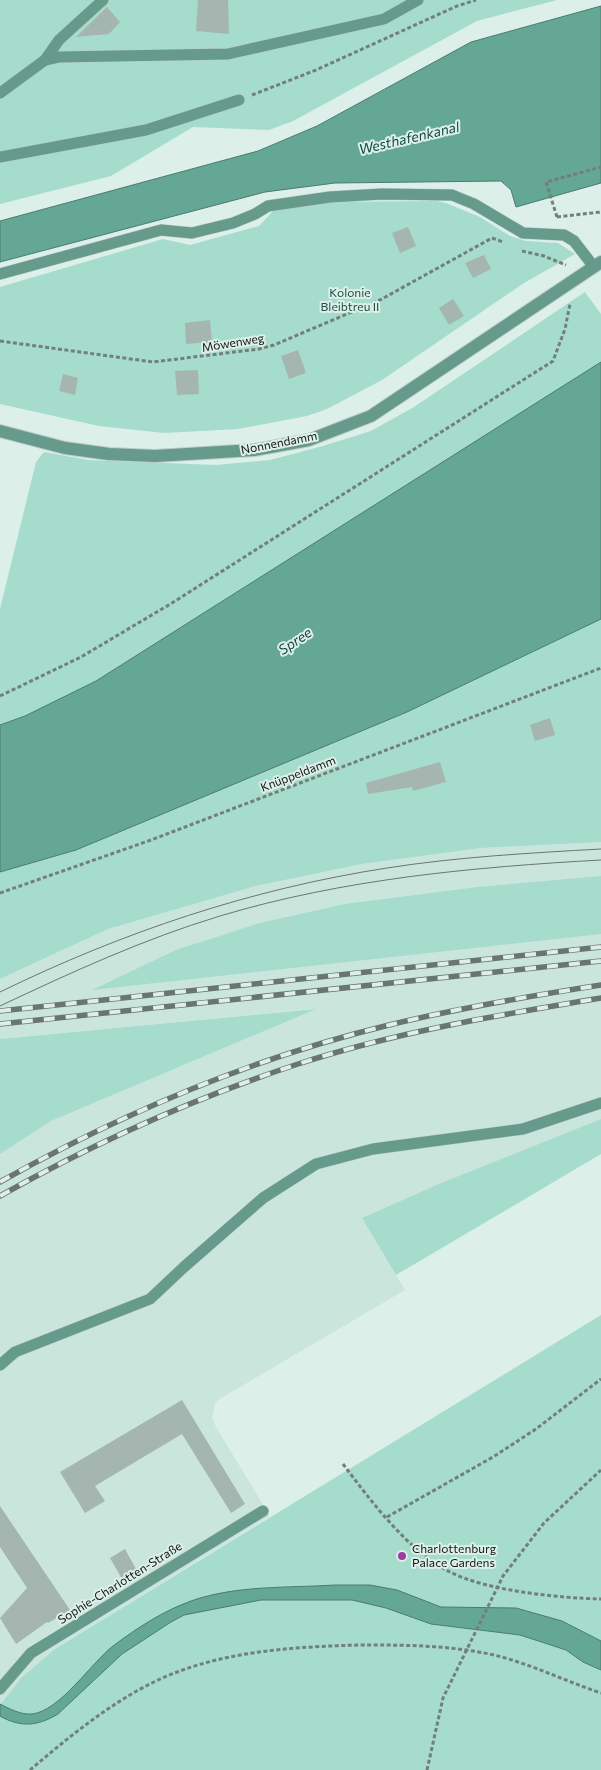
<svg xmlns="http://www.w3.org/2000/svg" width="601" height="1770" viewBox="0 0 601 1770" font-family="Commissioner,sans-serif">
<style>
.built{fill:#cae5dc}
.green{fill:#a5dccb}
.water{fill:#64a794;stroke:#4b7c6e}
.building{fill:#a5b6b1}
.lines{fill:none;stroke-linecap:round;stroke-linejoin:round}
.lane-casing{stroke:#bcccc7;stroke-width:12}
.street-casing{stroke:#bcccc7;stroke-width:14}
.path{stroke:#737f7b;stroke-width:3;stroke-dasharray:4 2.5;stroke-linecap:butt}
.lane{stroke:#669a8b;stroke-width:11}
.street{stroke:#669a8b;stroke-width:12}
.tram{stroke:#6a7571;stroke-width:1}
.rail-casing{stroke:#6a7571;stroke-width:5.5}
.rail{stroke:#ddefe9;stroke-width:4;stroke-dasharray:11;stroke-linecap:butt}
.poi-dot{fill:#9c3da5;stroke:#ddefe9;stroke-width:2}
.labels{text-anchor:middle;stroke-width:4;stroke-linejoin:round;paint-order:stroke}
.park-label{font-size:12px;fill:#185042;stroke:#ddefe9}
.street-label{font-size:12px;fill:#111715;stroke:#ddefe9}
.poi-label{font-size:12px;fill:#111715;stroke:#ddefe9;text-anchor:start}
.water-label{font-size:14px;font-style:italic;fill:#114b3e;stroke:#ddefe9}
</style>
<rect width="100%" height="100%" fill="#ddefe9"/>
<!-- built -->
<path class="built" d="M601,842V1119L441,1183L362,1218L405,1290L218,1400L215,1404L212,1418L216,1427L270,1516L55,1649L21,1678L0,1705V1154L51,1121L313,1009L0,1039V979L108,929L256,886L362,864L481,848Z"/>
<!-- green -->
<g class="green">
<path d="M0,0H557L477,21L293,121L269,130L193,127L111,176L0,204Z"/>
<path d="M436,201L446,203L480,217L510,236L526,241L558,243L575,254L524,283L382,380L327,409L307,416L238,429L164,433L99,426L0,404V287L163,239L190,245L259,226L274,210L334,202Z"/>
<path d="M585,292L601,314V362L591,370L96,681L25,716L0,725V609L36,462L44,452L88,460L216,465L270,460L323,446L371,431L414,407Z"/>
<path d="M601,619V842L481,848L362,864L256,886L108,929L0,979V872L76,850L407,712Z"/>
<path d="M601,876V934L92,990L176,950L260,923L345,904L478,887Z"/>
<path d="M316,1009L51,1121L0,1154V1039Z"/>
<path d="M601,1119V1154L396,1275L362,1218L441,1183Z"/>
<path d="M601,1315V1770H0V1705L21,1678L55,1649Z"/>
</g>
<!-- water -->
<g class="water">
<path d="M601,6V183L516,207L511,190L501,181L335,183L265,192L0,262V221L258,151L317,126L471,42Z"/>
<path d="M601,362V619L407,712L76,850L0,872V725L25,716L96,681Z"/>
<path d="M335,1585H370L397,1590L441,1607L516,1608L562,1621L601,1641V1670L583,1662L566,1650L520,1635L431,1624L386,1608L352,1600H261L184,1615L171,1622L122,1654L58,1714C38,1726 21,1728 0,1716V1704C10,1709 21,1715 32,1714C60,1711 91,1663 113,1646C137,1628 163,1611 191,1601C236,1585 288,1588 335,1585Z"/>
</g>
<!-- building -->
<g class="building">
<path d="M198,0H228L229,34L196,31Z"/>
<path d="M107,7L120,22L109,34L76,37Z"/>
<path d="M408,227L416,246L400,253L392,233Z"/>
<path d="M484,255L491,269L473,278L465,263Z"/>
<path d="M453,299L464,316L449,325L439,308Z"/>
<path d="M210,320L212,342L186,344L185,323Z"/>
<path d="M298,350L306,373L289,379L281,356Z"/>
<path d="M198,370L199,394L177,395L175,371Z"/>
<path d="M63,374L78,378L75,395L59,391Z"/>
<path d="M550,718L555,735L535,741L530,725Z"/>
<path d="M440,762L446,782L413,791L412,787L368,794L366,783Z"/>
<path d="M182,1400L245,1504L231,1513L182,1434L95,1486L105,1501L85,1513L60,1472Z"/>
<path d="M0,1506L70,1610L48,1623L47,1622L16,1644L0,1618L27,1588L0,1547Z"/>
<path d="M125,1549L137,1571L122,1579L110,1558Z"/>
</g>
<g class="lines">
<!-- lane casing -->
<g class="lane-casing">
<g id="lane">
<path d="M45,60L59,57L228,54L384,19L418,0"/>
<path d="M0,93L45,60L59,40L103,0"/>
<path d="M0,157L146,130L239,100"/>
<path d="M0,274L161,230L192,233L233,223L255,214L268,206L330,197L382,194L452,195L474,204L523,233L564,235L574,241L594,267"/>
<path d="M0,1365L15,1352L150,1299L184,1267L263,1198L316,1164L373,1149L523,1129L601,1103"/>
<path d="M0,1689L31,1653L263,1511"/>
</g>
</g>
<!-- street casing -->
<g class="street-casing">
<path id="street" d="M0,431L65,448L109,454L155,456L254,450L309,440L371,416L601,262"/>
</g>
<!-- path -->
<g class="path">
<path d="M252,95L316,70L457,6L476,0"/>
<path d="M557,217L546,182L601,167"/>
<path d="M557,217L601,212"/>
<path d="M522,251L544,256L566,265"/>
<path d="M0,341L153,362L259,349L274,345L380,300L492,238L503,242"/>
<path d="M0,696L81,657L172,603L553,361L565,329L570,304"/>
<path d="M0,893L151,840L601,668"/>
<path d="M343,1464C371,1501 408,1551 450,1572C487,1591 560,1598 601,1599"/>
<path d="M387,1517L493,1457L536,1429L601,1379"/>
<path d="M30,1770C69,1737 110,1703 156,1681C219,1651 291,1647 359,1645C405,1645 449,1645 494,1655C531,1664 565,1681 601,1693"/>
<path d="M427,1770L443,1698L503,1576L544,1523L601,1470"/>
</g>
<!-- lane -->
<use href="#lane" class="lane"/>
<!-- street -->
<use href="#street" class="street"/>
<!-- tram -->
<g class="tram">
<path d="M0,992C123,932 251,889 387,868C457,857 530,853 601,849"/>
<path d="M0,1006C72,972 144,939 220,916C343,879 474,867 601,860"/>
</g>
<!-- rail casing -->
<g class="rail-casing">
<g id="rail">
<path d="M0,1011L601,947"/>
<path d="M0,1024L601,961"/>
<path d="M0,1182C122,1113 253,1058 389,1025C459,1008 530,996 601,985"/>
<path d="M0,1196C94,1143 195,1098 298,1064C396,1032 499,1015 601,998"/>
</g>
</g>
<!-- rail -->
<use href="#rail" class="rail"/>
</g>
<!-- markers -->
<circle class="poi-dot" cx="402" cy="1556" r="5"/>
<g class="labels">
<!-- park labels -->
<g class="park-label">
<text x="350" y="297">Kolonie<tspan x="350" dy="14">Bleibtreu II</tspan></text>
</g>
<!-- street labels -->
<g class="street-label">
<text transform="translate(233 343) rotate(-9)" y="4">Möwenweg</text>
<text transform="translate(279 443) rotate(-11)" y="4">Nonnendamm</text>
<text transform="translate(298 774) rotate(-21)" y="4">Knüppeldamm</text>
<text transform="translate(120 1583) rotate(-32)" y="4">Sophie-Charlotten-Straße</text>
</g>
<!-- poi labels -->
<g class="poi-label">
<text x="412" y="1553">Charlottenburg<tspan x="412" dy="14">Palace Gardens</tspan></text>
</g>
<!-- water labels -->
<g class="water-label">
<text transform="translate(409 138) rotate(-13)" y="5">Westhafenkanal</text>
<text transform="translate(295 641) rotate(-34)" y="5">Spree</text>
</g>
</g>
</svg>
